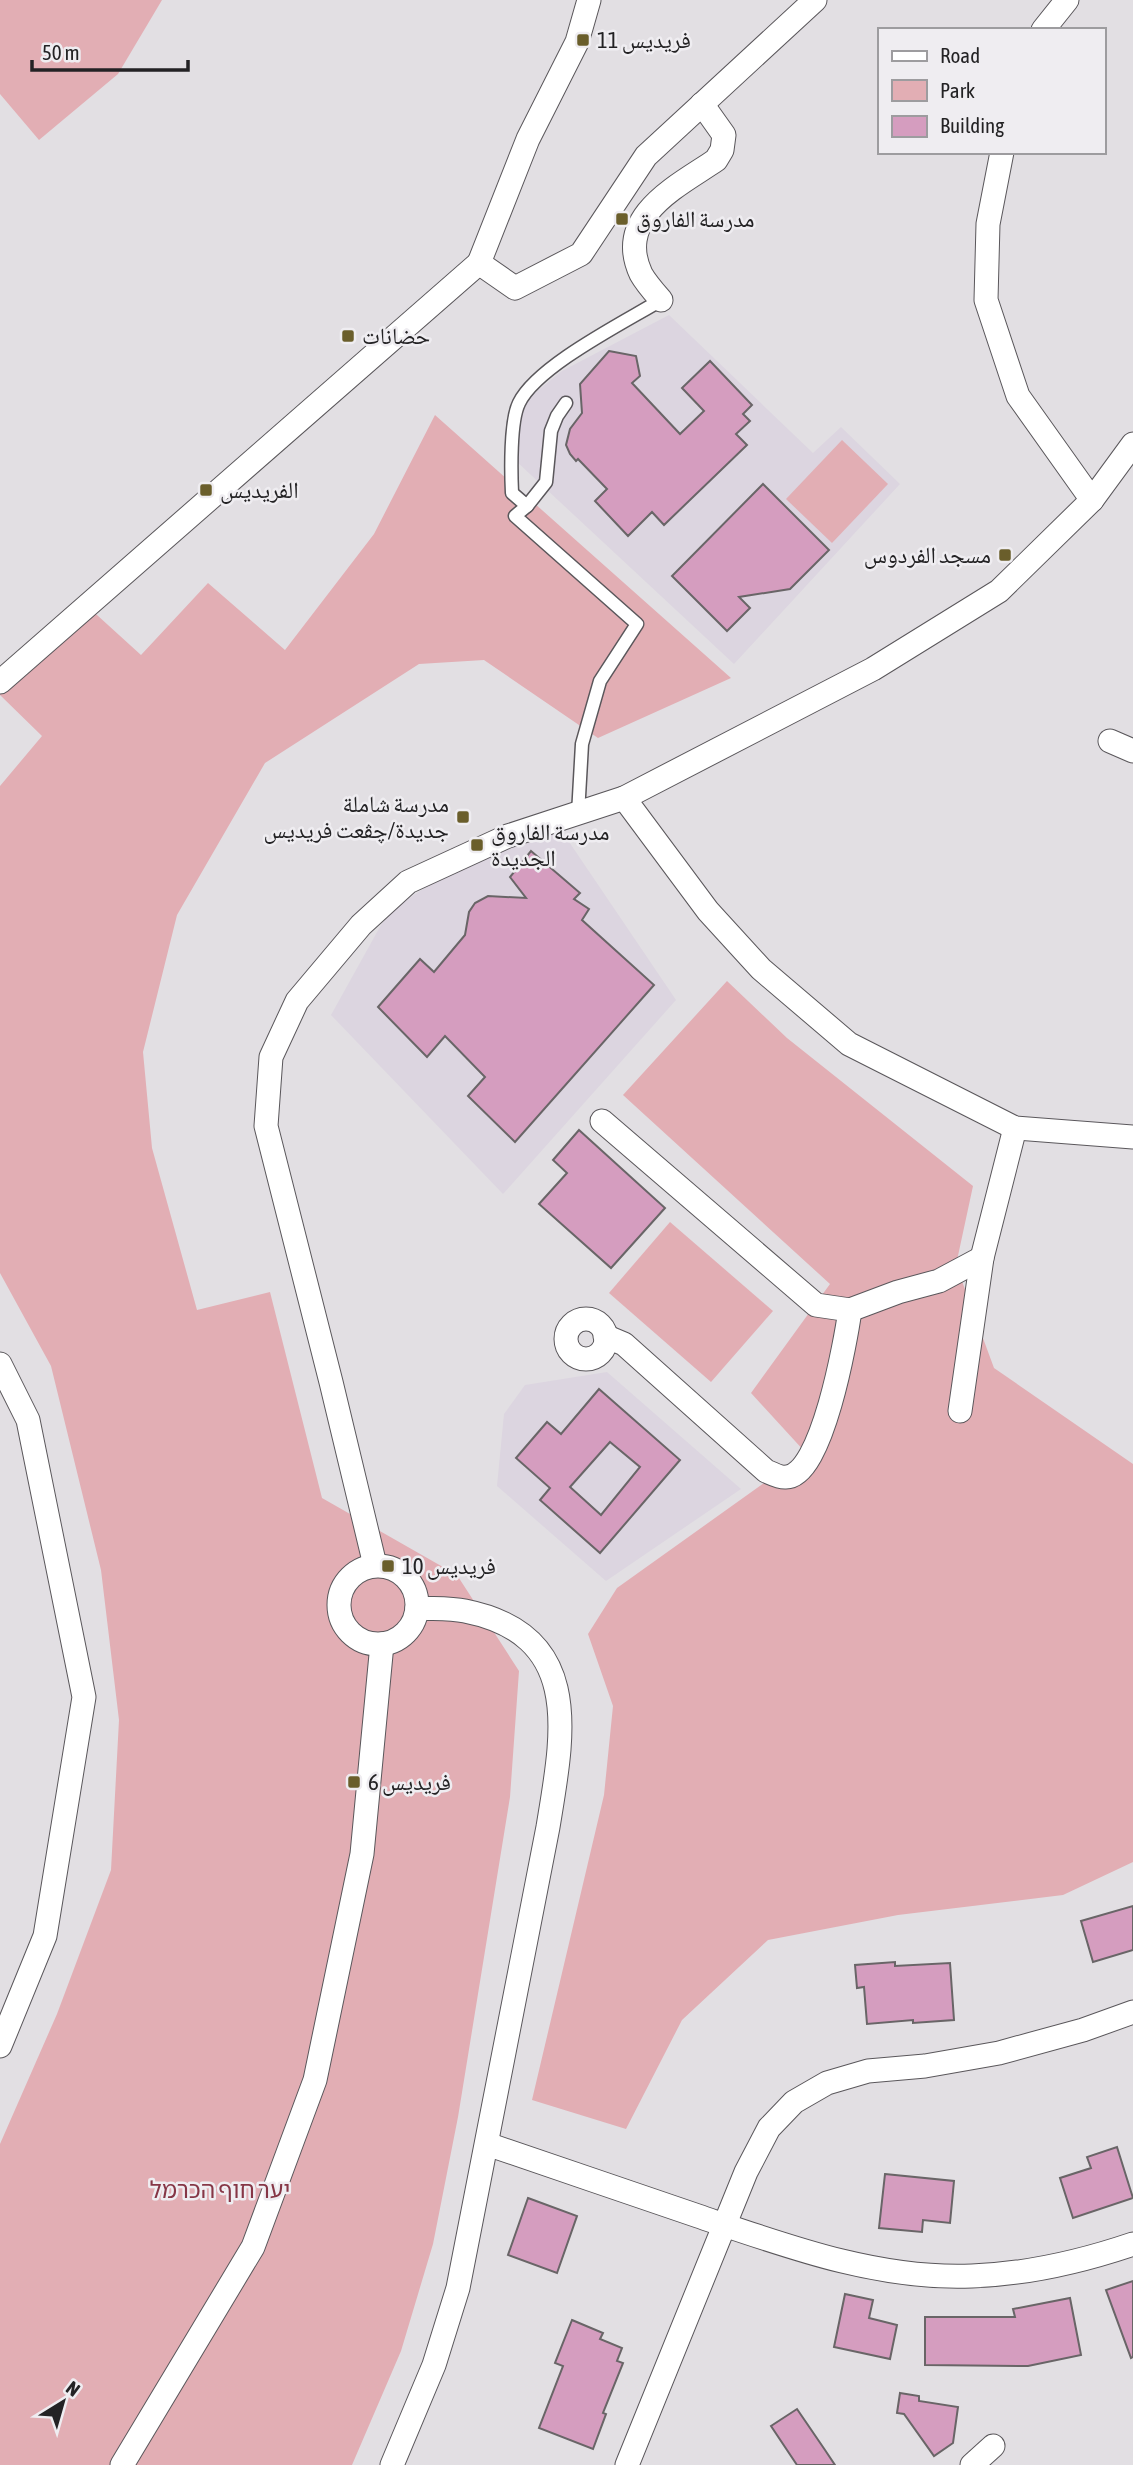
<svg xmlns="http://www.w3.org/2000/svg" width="1133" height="2465" viewBox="0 0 1133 2465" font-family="'Asap Condensed','Noto Naskh Arabic','Noto Sans Hebrew',sans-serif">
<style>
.built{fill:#dcd5e0}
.green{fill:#e2aeb4}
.building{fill:#d59dbf;stroke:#696567;stroke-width:2;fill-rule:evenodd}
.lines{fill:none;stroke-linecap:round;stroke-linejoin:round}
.service-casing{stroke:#5a575b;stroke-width:15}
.minor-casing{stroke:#5a575b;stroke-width:25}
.service{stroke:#fff;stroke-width:12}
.minor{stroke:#fff;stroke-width:23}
.poi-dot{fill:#6a5e2b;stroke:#efedf1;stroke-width:2.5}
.labels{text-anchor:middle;stroke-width:5;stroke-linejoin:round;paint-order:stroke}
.poi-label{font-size:23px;fill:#232224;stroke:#efedf1;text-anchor:start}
.park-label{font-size:23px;fill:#863646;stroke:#efedf1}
</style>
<rect width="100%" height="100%" fill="#e2dfe3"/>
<!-- built -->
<g class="built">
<path d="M669,315L813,453L841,427L900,484L734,664L516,461L523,411L531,396L562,371Z"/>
<path d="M561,830L676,1000L503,1194L331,1015L381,925L393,909L429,885L468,863Z"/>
<path d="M607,1372L741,1489L606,1581L497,1486L504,1414L525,1385Z"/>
</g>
<!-- green -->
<g class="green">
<path d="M0,0H162L118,74L39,140L0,94Z"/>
<path d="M435,415L731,678L598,738L484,660L419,664L265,763L177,915L143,1052L152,1148L197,1310L270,1292L322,1498L457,1575L519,1671L510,1797L458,2117L433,2244L401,2351L352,2465H0V2144L57,2014L111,1870L119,1720L101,1570L51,1366L0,1273V786L42,736L0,695V679L86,605L141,655L208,583L285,650L374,534Z"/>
<path d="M842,440L888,484L832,543L786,499Z"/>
<path d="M727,981L787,1038L973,1186L956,1265L994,1368L1133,1464V1862L1063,1895L898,1915L768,1940L682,2020L626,2129L532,2100L604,1795L613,1706L588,1634L617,1588L806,1453L751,1393L830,1284L623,1095Z"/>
<path d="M670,1222L773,1311L711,1382L609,1293Z"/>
</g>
<!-- building -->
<g class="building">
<path d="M609,351L636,356L640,376L632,383L680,434L704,411L682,388L710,361L752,405L743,414L750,421L736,434L747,445L664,525L652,512L628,536L595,501L607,489L578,459L576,461L570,454L566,445L570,429L582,413L580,384Z"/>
<path d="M763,484L829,550L790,589L739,597L750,608L727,631L672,576Z"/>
<path d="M531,851L580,893L574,899L589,909L582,920L654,985L515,1142L468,1096L485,1077L445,1036L427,1057L378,1007L420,959L434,972L465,935L469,912L475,903L488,896L526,898L510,877Z"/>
<path d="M579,1130L665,1208L611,1268L539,1204L567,1173L553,1160Z"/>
<path d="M599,1389L680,1460L600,1553L540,1500L550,1488L516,1458L547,1422L561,1434ZM610,1442L640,1467L601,1515L570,1487Z"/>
<path d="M1133,1906V1950L1093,1962L1081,1921Z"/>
<path d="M895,1962V1966L950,1963L954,2020L913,2023V2020L867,2024L864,1987L857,1988L855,1965Z"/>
<path d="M1117,2147L1133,2198L1073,2218L1060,2178L1091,2168L1087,2157Z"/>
<path d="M885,2174L954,2181L950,2223L923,2220L922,2232L879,2228Z"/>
<path d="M528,2198L577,2216L557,2273L508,2255Z"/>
<path d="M1133,2281V2357L1131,2358L1106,2290Z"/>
<path d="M845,2294L873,2300L869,2318L897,2325L890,2359L834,2347Z"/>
<path d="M1070,2298L1081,2355L1028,2366L925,2365V2317H1015L1013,2309Z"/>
<path d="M572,2320L603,2333L600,2339L622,2348L617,2361L623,2363L603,2413L606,2414L593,2449L539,2428L563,2366L555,2363Z"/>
<path d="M900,2393L919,2396V2401L958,2407L953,2443L934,2456L904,2414L897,2413Z"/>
<path d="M797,2409L825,2450L835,2465H797L771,2426Z"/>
</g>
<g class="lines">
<!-- service casing -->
<g class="service-casing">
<g id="service">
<path d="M566,403L557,416L551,431L546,482L527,506L512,493C511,472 510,421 519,403C537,366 623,323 661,300"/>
<path d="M527,506L515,516L637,624L600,681L582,744L578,814"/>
</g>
</g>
<!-- minor casing -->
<g class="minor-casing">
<g id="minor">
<path d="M589,0L577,42L528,139L479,263L515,288L581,254L646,156L815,0"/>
<path d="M1043,30L1067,0"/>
<path d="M1002,152L988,224L986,300L1018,396L1092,500"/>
<path d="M661,300C654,292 646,283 641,274C614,216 678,186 716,160L722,150L724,135L702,104"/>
<path d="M0,682L479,263"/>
<path d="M1110,741L1133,751"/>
<path d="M624,798L708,911L761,969L849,1044L1015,1128L1133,1137"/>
<path d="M602,1121L816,1305L850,1310L898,1292L939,1281L982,1258"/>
<circle cx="586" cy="1339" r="20"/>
<path d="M605,1336L624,1344L766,1471C771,1473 780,1478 786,1477C822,1477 846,1339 850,1310"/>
<path d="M0,1364L28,1420L84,1697L45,1936L0,2046"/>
<path d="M960,1411L982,1258L1015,1128"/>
<path d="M375,1565L331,1382L266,1126L271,1057L297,1001L361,925L408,882L508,836L624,798L873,669L999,591L1092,500L1133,444"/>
<circle cx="378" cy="1605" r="39"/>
<path d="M487,2144C557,2168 628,2192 698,2216C786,2246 878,2280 972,2276C1028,2274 1080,2262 1133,2244"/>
<path d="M122,2465L253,2247L315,2080L362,1854L382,1644"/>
<path d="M392,2465L434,2365L458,2288L548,1827C563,1735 585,1635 465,1611C450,1608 433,1609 417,1608"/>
<path d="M627,2465L746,2172L769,2128L794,2102L827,2083L868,2071L925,2066L999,2053L1083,2030L1133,2012"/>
<path d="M972,2465L993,2446"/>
</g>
</g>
<!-- service -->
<use href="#service" class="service"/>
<!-- minor -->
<use href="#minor" class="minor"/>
</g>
<!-- markers -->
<g class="poi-dot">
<rect x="576" y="33" width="14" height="14" rx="3.5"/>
<rect x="615" y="212" width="14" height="14" rx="3.5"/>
<rect x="341" y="329" width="14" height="14" rx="3.5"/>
<rect x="199" y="483" width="14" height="14" rx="3.5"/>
<rect x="998" y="548" width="14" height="14" rx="3.5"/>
<rect x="456" y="810" width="14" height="14" rx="3.5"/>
<rect x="470" y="838" width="14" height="14" rx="3.5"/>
<rect x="381" y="1559" width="14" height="14" rx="3.5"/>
<rect x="347" y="1775" width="14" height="14" rx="3.5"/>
</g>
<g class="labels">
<!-- poi labels -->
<g class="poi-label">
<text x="597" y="48">فريديس 11</text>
<text x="636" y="227">مدرسة الفاروق</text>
<text x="362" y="344">حضانات</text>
<text x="220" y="498">الفريديس</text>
<text x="991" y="563" text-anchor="end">مسجد الفردوس</text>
<text x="449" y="812" text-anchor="end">مدرسة شاملة<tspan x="449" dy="26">جديدة/چڤعت فريديس</tspan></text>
<text x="491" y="840">مدرسة الفاروق<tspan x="491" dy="26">الجديدة</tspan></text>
<text x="402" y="1574">فريديس 10</text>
<text x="368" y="1790">فريديس 6</text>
</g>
<!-- park labels -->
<g class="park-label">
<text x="220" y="2198">יער חוף הכרמל</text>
</g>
</g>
<!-- legend -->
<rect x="878" y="28" width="228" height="126" fill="#efedf1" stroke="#9d9c9f" stroke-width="2"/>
<rect x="892" y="51" width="35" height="10" fill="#ffffff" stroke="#9d9c9f" stroke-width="2"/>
<text x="940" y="63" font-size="21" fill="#232224">Road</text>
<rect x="892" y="80" width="35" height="21" fill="#e2aeb4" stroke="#9d9c9f" stroke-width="2"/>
<text x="940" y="98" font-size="21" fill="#232224">Park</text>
<rect x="892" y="116" width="35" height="21" fill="#d59dbf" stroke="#9d9c9f" stroke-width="2"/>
<text x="940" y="133" font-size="21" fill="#232224">Building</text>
<!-- north arrow -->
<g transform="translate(63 2402) rotate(37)" stroke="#efedf1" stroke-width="5" paint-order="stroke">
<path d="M0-5L12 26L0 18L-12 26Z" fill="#232224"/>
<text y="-10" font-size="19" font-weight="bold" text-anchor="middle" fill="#232224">N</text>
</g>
<!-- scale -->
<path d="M32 60v10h156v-10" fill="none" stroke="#232224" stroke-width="3.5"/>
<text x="42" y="60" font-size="21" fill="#232224" stroke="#efedf1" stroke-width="5" paint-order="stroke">50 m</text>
</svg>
